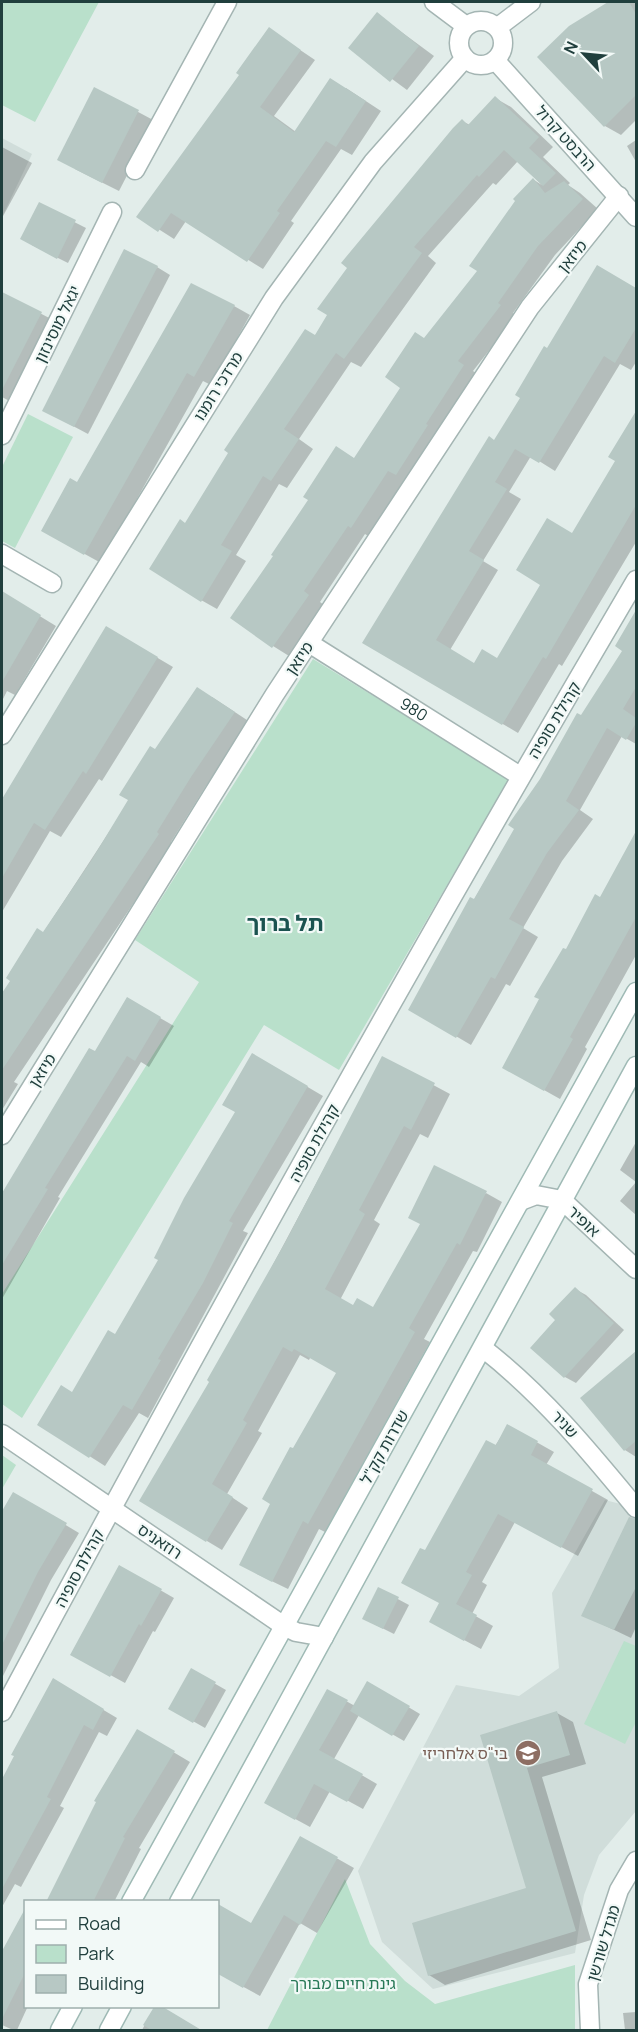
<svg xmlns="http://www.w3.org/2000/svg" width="638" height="2032" viewBox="0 0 638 2032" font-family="Manrope,'Noto Sans Hebrew',sans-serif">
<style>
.built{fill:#d0ddda}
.green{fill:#b9e0cb}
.shadow{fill:#0003}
.building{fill:#b7c8c4}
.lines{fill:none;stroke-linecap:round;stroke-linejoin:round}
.minor-casing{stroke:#a4b5b3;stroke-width:21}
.tertiary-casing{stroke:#a4b5b3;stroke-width:21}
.secondary-casing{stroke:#9fbab5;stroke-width:21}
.minor{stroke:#fff;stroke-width:18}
.tertiary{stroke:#fff;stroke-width:18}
.secondary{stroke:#fff;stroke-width:18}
.labels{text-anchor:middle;stroke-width:4.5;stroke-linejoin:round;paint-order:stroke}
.street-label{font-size:16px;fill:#203f3d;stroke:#f2f9f7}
.education-label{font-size:16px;fill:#785e54;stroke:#f2f9f7;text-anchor:end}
.park-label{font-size:16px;fill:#287957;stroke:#f2f9f7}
.district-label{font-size:22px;font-weight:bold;fill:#1b5350;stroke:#f2f9f7}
</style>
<rect width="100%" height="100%" fill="#e2edea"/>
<!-- built -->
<g class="built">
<path d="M2,138L32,154L2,217Z"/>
<path d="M605,1500L636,1508V1811L599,1855L584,1895L575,1953L433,1989L382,1942L358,1871L456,1685L519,1696L559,1668L552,1593Z"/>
</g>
<!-- green -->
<g class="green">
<path d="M2,2H99L35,122L2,105Z"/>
<path d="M28,414L73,437L15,548L2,541V467Z"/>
<path d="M313,659L509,779L339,1070L264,1025L22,1418L2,1404V1294L199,982L135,940Z"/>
<path d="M2,1455L16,1465L2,1489Z"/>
<path d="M624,1641L636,1646V1722L625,1744L584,1724Z"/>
<path d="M345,1879L370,1944L405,1981L435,2004L575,1965V2030H267Z"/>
</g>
<!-- shadow -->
<g class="shadow">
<path d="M611,2H636V120L621,135L605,126L570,28Z"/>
<path d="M377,14L434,56L407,90L350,48Z"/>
<path d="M269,29L315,60L274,116L296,132L346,88L381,111L352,155L341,149L291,221L294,223L263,269L186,221L174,239L138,216L241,75Z"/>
<path d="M95,89L155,121L119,191L75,169Z"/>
<path d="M495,98L511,107L553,147L543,157L570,183L568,185L580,193L598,209L555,255L513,313L516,316L473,371L480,376L413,483L405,479L368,536L365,534L320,602L324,605L289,656L273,646L275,556L310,499L336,448L355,459L402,387L425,340L479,271L534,180L542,185L518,161L496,185L493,183L428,256L436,263L361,367L351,362L299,439L313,449L287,488L279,484L236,555L246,561L217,609L201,600L186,524L462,121L470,125Z"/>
<path d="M636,140V162L627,146Z"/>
<path d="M2,147L32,163L2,218Z"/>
<path d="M39,204L86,228L68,263L32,245Z"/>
<path d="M157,267L170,275L88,434L58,418Z"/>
<path d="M598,267L636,290V362L631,370L620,364L555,471L531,456L509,492L521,499L483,561L498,570L450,650L474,664L498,660L617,460L611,457L636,412V542L562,666L559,664L518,733L364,642L495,442Z"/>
<path d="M5,295L57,322L15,404L2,397V301Z"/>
<path d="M234,306L250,315L211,385L203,381L101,563L43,531L78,484Z"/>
<path d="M2,593L56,626L15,695L7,691L2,701Z"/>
<path d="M636,613V744L622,736L580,810L593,819L562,861L523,928L538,937L510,986L506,984L471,1045L410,1009L581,717L624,650L617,646Z"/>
<path d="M107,628L173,667L102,781L99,779L61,837L50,831L2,912V801Z"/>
<path d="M212,697L250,722L206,786L171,842L173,844L14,1082L18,1084L2,1110V996L130,800L155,751Z"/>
<path d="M636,834V955L585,1047L587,1049L560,1099L519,1076L566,951L601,899Z"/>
<path d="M127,999L174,1026L149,1067L141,1062L58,1197L60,1198L2,1299V1195L90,1050L95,1053Z"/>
<path d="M253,1055L323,1096L243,1231L248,1233L148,1418L139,1413L105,1466L39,1424L73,1394L116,1336L160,1260L237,1112Z"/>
<path d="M383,1058L450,1094L428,1138L420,1134L374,1220L380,1224L340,1300L353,1307L373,1309L486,1193L502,1202L477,1252L473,1251L424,1339L430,1342L325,1532L319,1529L288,1589L257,1574L272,1504L294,1450L338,1372L311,1356L309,1360L300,1355L258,1431L262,1433L227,1494L248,1508L222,1550L207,1541L211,1381Z"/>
<path d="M636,1142V1215L620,1201L636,1182L620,1170Z"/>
<path d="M575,1289L586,1295L624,1330L576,1383L565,1377L557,1320Z"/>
<path d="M636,1353V1457L625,1450L582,1398Z"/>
<path d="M508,1426L554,1452L546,1465L608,1500L578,1556L515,1522L482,1582L487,1585L472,1614L493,1626L481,1649L447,1631L426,1552Z"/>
<path d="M14,1494L79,1533L51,1580L2,1678V1516Z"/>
<path d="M628,1523L636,1527V1627L631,1638L583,1615Z"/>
<path d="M120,1567L174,1598L155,1632L153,1631L125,1683L72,1654Z"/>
<path d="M379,1589L409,1605L394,1634L374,1624Z"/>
<path d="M191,1670L226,1690L205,1728L170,1708Z"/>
<path d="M53,1680L117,1718L107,1736L99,1732L60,1806L64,1808L21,1887L15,1884L2,1907V1782Z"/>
<path d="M368,1683L420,1714L404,1741L359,1715L334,1759L377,1784L363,1809L330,1791L310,1827L266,1803L328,1691L355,1706Z"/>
<path d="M557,1713L573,1722L586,1764L542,1777L591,1940L445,1985L429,1975L528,1889L482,1736Z"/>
<path d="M138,1731L190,1762L139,1848L141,1849L114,1902H47Z"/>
<path d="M301,1838L354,1868L317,1933L300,1923L260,1996L218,1973V1906L252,1925Z"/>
<path d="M24,1912L26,2006H28L17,2030H13L2,2025V1954Z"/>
<path d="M155,2006H160L200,2030H142Z"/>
<path d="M636,2012V2030H625L623,2013Z"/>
</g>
<!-- building -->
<g class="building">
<path d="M608,2H629L636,14V95L604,127L537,57L569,26Z"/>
<path d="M377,12L419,46L390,82L348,48Z"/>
<path d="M269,27L301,50L260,107L294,132L330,78L366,101L336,147L326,141L277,211L280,213L247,262L171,213L158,232L136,217L239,75L236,73Z"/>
<path d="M94,87L139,110L102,183L57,160Z"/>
<path d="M495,96L539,137L529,148L556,173L543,186L504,150L479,177L477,175L414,247L422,253L344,359L336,353L284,429L299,439L271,481L263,476L221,545L232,551L201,602L149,569L180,519L185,523L228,453L224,450L305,329L315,335L327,315L317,309L347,268L341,263L453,128L462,119L468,125Z"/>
<path d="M533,178L545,193L564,181L583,199L538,246L498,303L501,305L458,361L464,365L426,424L428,425L396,475L388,471L351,528L348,526L304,591L309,595L272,648L230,618L273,556L271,555L308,500L303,497L336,446L354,458L400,388L385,377L415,332L424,338L477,271L469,266L515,201L513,199Z"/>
<path d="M39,202L76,220L57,259L20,239Z"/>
<path d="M124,249L158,266L74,427L42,411Z"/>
<path d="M597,265L636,288V328L615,363L604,356L539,463L515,449L495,482L507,489L469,551L484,560L436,640L474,663L482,649L497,658L540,585L516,570L547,518L572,533L615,461L608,457L636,411V505L546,659L543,657L502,725L362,643L489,436L494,440L520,398L515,395L544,346L547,348Z"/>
<path d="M191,283L235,305L194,377L187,373L84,555L41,531L70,478L77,482Z"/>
<path d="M2,292L42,312L2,390Z"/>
<path d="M2,591L41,615L2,682Z"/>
<path d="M636,610V687L623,709L636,718V723L626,740L607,728L566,801L579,810L547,853L509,919L524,927L495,979L491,977L456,1038L408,1010L470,897L474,899L514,829L508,825L540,779L577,713L581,715L622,651L615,646Z"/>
<path d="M106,626L158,657L86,774L83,771L45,830L34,823L2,878V799Z"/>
<path d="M197,687L235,712L191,777L157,832L159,834L2,1070V993L10,981L6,978L37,928L43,932L91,861L128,800L119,795L150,746L155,749Z"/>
<path d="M636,831V917L570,1037L573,1039L544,1091L502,1068L539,999L534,997L563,948L566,949L595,894L600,897Z"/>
<path d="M127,997L161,1017L135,1061L127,1056L45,1188L48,1189L2,1265V1193L89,1048L95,1051Z"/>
<path d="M252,1053L308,1086L229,1221L233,1223L203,1283L158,1359L161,1360L132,1410L123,1405L89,1458L37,1425L61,1385L72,1392L108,1330L115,1334L158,1260L154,1258L184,1198L235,1112L222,1105Z"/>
<path d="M382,1056L435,1083L411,1130L404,1126L359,1210L365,1214L325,1289L353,1305L357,1298L373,1307L420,1224L408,1218L434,1165L487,1191L460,1245L457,1243L409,1328L415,1332L308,1524L303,1521L272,1582L239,1565L270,1504L262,1499L290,1447L293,1448L336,1373L294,1349L292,1352L283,1347L243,1420L247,1423L212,1484L233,1497L206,1542L139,1501L209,1382L207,1380L286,1241Z"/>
<path d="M575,1287L614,1323L564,1378L530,1348L555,1320L549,1314Z"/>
<path d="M636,1351V1441L624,1451L580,1398Z"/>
<path d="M507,1424L538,1441L531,1455L593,1489L561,1548L498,1514L466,1572L472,1575L456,1604L477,1615L464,1641L429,1622L439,1603L401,1583L420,1548L425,1550L486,1440L496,1445Z"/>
<path d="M13,1492L67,1523L38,1572L2,1645V1511Z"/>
<path d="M629,1517L636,1519V1587L614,1630L581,1616Z"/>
<path d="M119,1565L162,1589L141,1626L139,1624L110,1677L70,1655Z"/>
<path d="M378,1587L399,1597L383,1629L362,1619Z"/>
<path d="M191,1668L216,1682L193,1723L168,1709Z"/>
<path d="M53,1678L104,1709L93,1730L84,1725L47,1797L51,1799L2,1889V1779L14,1756L11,1755Z"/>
<path d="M367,1681L410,1706L392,1736L350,1711Z"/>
<path d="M327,1689L348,1700L319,1750L363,1774L347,1802L314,1784L295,1820L264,1803Z"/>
<path d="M557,1711L570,1755L527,1768L576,1931L428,1976L412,1923L526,1888L480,1735Z"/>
<path d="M137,1729L175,1751L123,1837L125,1838L93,1902H46L96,1802L94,1801Z"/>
<path d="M300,1836L338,1857L300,1925L284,1915L243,1988L218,1974V1904L251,1923Z"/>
<path d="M26,1907V1971L2,2019V1951Z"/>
<path d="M154,2007H163L203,2031H153L143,2025Z"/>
</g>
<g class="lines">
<!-- minor casing -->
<g class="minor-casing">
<g id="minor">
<path d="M434,2L466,26"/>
<circle cx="481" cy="43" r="22"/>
<path d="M498,27L531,2"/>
<path d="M495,60L636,217"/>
<path d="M135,170L227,2"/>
<path d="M2,435L112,212"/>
<path d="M2,554L52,583"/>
<path id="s1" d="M309,643L520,776"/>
<path d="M2,735L274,298L373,162L465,58"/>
<path d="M2,1135L275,694L530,307L619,196"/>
<path d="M523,1200L536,1195L562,1200L636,1269"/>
<path d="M484,1349C543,1395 589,1451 636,1508"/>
<path d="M2,1434L284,1626L296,1632L324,1637"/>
<path d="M2,1712C206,1331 417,952 636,580"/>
</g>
</g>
<!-- tertiary casing -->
<g class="tertiary-casing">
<path id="tertiary" d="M590,2030L588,1984L619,1890L636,1861"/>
</g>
<!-- secondary casing -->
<g class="secondary-casing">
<g id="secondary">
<path d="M131,1902L636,992"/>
<path d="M179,1902L636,1066"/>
<path d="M60,2030L73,2006"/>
<path d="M109,2030L122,2006"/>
</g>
</g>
<!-- minor -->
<use href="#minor" class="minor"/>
<!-- tertiary -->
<use href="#tertiary" class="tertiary"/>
<!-- secondary -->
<use href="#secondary" class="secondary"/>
</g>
<!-- icons -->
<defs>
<g id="school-disc" transform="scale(1.35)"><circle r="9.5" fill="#8d6e63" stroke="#f2f9f7"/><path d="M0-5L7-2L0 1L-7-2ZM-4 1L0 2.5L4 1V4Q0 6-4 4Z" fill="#fff"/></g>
</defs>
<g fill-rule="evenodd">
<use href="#school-disc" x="528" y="1753"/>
</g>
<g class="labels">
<!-- street labels -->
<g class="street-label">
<text transform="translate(566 138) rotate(48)" y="6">הרבסט קרול</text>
<text transform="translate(572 256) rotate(-51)" y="6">מיזאן</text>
<text transform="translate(57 324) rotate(-64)" y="6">יגאל מוסינזון</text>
<text transform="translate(218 386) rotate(-58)" y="6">מרדכי רומנו</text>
<text transform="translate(299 658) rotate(-56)" y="6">מיזאן</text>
<text dy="6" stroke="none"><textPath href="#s1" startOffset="124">980</textPath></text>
<text transform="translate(554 720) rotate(-59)" y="6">קהילת סופיה</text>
<text transform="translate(42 1070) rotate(-58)" y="6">מיזאן</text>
<text transform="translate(314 1143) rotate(-61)" y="6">קהילת סופיה</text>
<text transform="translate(584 1221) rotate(43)" y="6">אופיר</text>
<text transform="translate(565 1424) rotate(47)" y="6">שניר</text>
<text transform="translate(384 1447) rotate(-61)" y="6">שדרות קק"ל</text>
<text transform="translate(160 1541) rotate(34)" y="6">רוזאניס</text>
<text transform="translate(79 1568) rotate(-62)" y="6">קהילת סופיה</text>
<text transform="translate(603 1943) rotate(-73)" y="6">מגדל שורשן</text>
</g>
<!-- education labels -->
<g class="education-label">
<text x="508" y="1759">בי"ס אלחריזי</text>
</g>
<!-- park labels -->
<g class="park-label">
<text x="343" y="1989">גינת חיים מבורך</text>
</g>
<!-- district labels -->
<g class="district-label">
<text x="285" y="931">תל ברוך</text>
</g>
</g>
<!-- border -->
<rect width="638" height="2032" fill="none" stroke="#203f3d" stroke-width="6"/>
<!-- legend -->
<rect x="24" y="1900" width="195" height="108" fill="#f2f9f7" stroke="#9eafad" stroke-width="1.5"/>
<rect x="36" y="1920" width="30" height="9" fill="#ffffff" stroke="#9eafad" stroke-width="1.5"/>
<text x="78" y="1930" font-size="18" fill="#203f3d">Road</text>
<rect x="36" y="1945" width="30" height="18" fill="#b9e0cb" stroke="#9eafad" stroke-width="1.5"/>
<text x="78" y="1960" font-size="18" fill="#203f3d">Park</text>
<rect x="36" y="1975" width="30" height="18" fill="#b7c8c4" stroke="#9eafad" stroke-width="1.5"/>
<text x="78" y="1990" font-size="18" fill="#203f3d">Building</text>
<!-- north arrow -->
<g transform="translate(584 54) rotate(296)" stroke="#f2f9f7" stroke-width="4.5" paint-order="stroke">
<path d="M0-4.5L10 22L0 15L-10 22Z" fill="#203f3d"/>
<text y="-9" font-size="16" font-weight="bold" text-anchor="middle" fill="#203f3d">N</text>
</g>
</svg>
